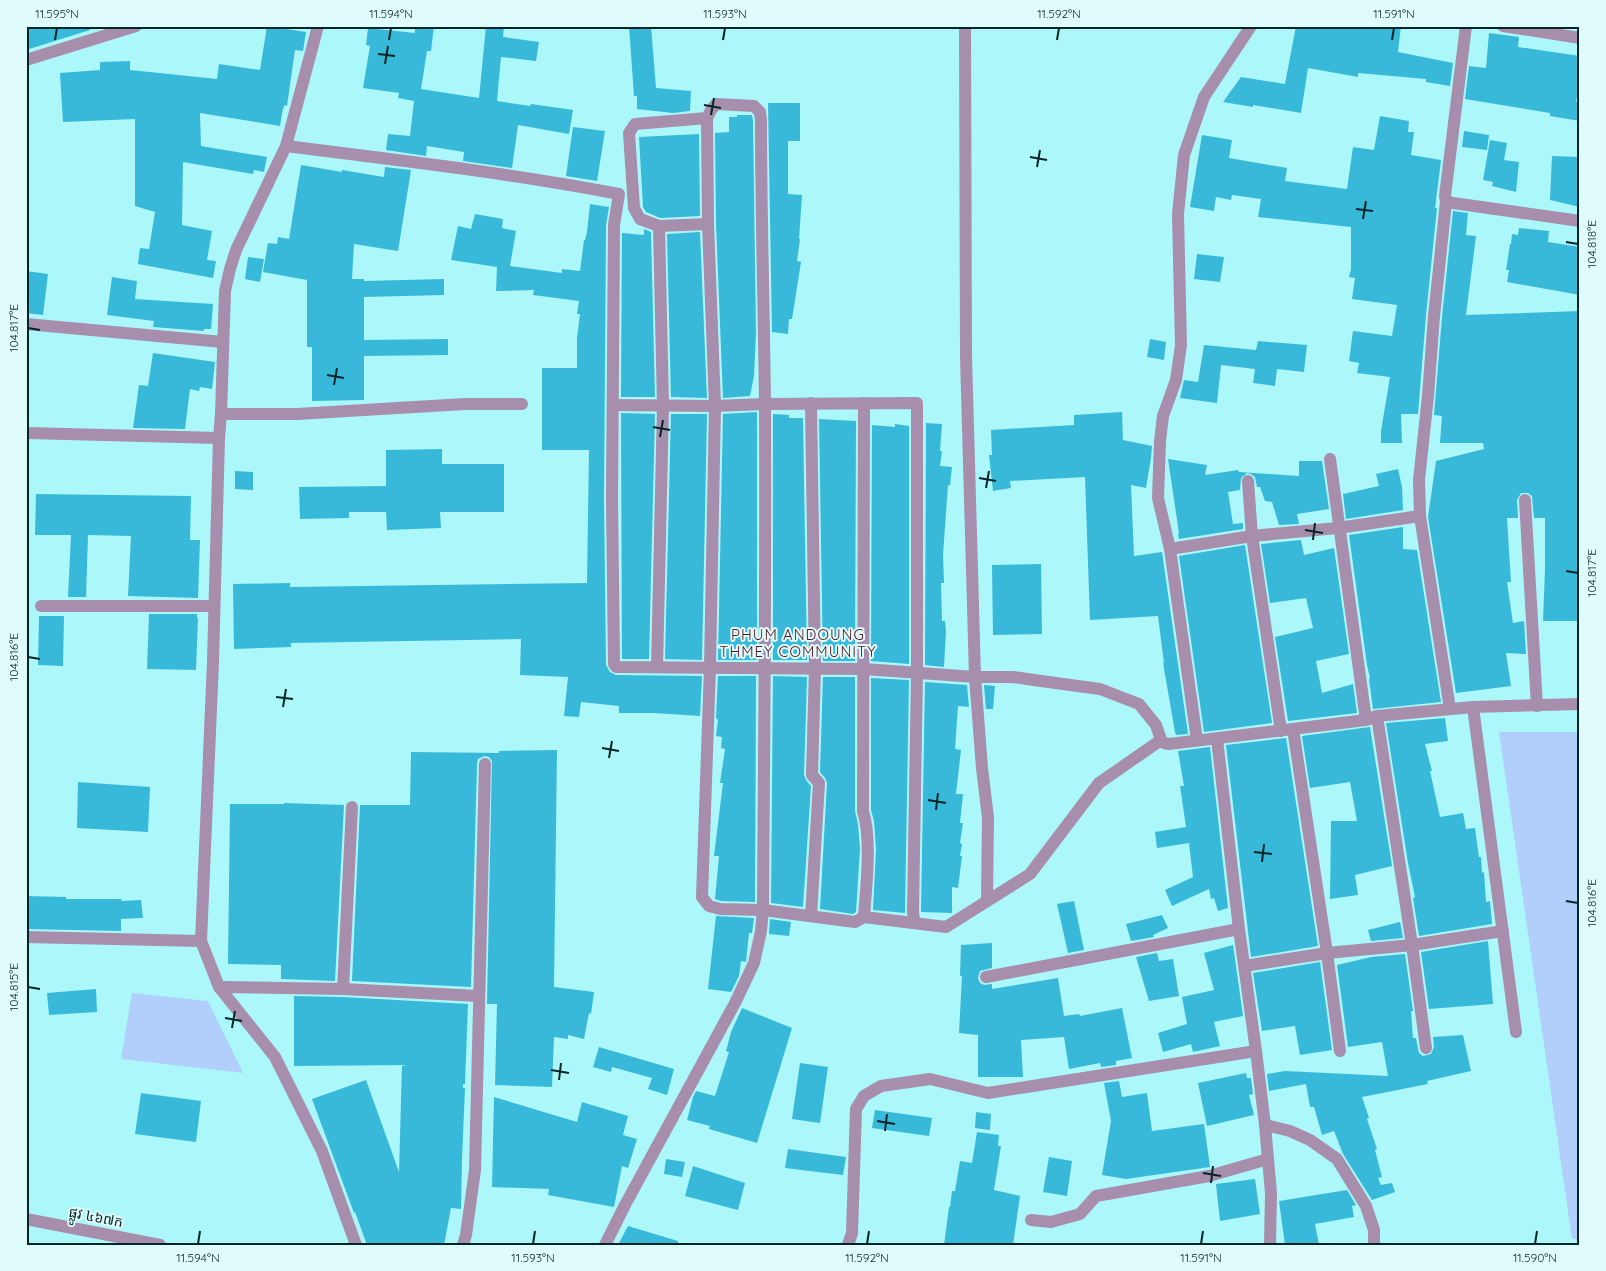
<svg xmlns="http://www.w3.org/2000/svg" width="1606" height="1271" viewBox="0 0 1606 1271" font-family="Quicksand,'Noto Sans Khmer',sans-serif">
<style>
.water{fill:#b2cffc}
.building{fill:#38b9da}
.lines{fill:none;stroke-linecap:round;stroke-linejoin:round}
.minor{stroke:#a78ead;stroke-width:12}
.ticks{fill:none;stroke:#052627;stroke-width:2}
.labels{text-anchor:middle;stroke-width:4;stroke-linejoin:round;paint-order:stroke}
.street-label{font-size:14px;fill:#052627;stroke:#dffbfc}
.neighbourhood-label{font-size:15px;letter-spacing:1px;fill:#5b161d;stroke:#dffbfc}
.neatline{fill:none;stroke:#052627;stroke-width:2}
.ticks-label{font-size:12px;text-anchor:middle;fill:#052627}
</style>
<rect width="100%" height="100%" fill="#acf7fa"/>
<!-- water -->
<g class="water">
<path d="M1499,732H1580V1239H1572Z"/>
<path d="M132,993L208,1001L243,1073L121,1059Z"/>
</g>
<!-- building -->
<g class="building">
<path d="M26,26H90V30L26,50Z"/>
<path d="M267,26L306,32L303,51L295,50L287,106L284,105V108H283L280,126L200,113L201,146L267,157L264,172L254,170L253,174L183,162L182,225L212,231L207,260L216,261L213,278L138,264L140,248L149,249L155,212L135,206V119L63,122L60,73L100,70V62L130,61V70L217,79L219,64L260,70Z"/>
<path d="M415,26H434L431,51H427L421,89L479,98L486,26H504L503,37L539,42L536,61L501,57L497,101L530,106L531,104L573,110L569,134L518,125L512,168L463,161L464,152L427,146L426,156L386,150L388,134L410,136L414,101L398,98L399,93L363,88L370,46L366,45L368,28L415,33Z"/>
<path d="M629,26H651L656,88L691,91L690,111L673,113L637,109V96H634Z"/>
<path d="M1296,26H1401L1398,52L1453,63L1450,86L1426,82V79L1358,73V77L1308,68L1301,113L1253,105V107L1223,102L1241,77L1285,84Z"/>
<path d="M1489,33L1519,37L1518,47L1580,56V81L1576,102H1580V121L1550,116V113L1465,99L1469,66L1486,68Z"/>
<path d="M768,103H800V141H788V194L802,195L799,239H800L797,261L801,262L792,319H789L788,334L772,332Z"/>
<path d="M737,115H752L753,121L756,332L754,376L750,396L723,398L716,224L715,133L729,132V117H737Z"/>
<path d="M1380,116L1409,121L1408,132H1414L1411,155L1441,160L1435,208H1437L1426,315L1418,414H1401L1402,443H1381V431L1390,377L1357,373L1359,363L1349,361L1353,331L1392,336L1397,305L1352,299L1355,278L1349,277L1351,269V227L1258,217L1261,199L1232,195L1231,200L1216,197L1214,211L1190,207L1202,135L1232,140L1229,158L1287,168L1285,181L1347,189L1353,147L1374,150Z"/>
<path d="M573,127L605,131L597,181L566,176Z"/>
<path d="M1464,131L1489,135L1487,150L1462,147Z"/>
<path d="M699,134L700,216L660,218L646,212L643,207L639,137Z"/>
<path d="M1490,140L1507,143L1504,160L1519,162L1516,192L1492,186L1493,182L1483,180Z"/>
<path d="M1552,156L1580,157V207L1550,200Z"/>
<path d="M301,165L342,172V170L384,177L385,167L411,170L398,251L354,244L352,279H364V281L444,279V295L364,297V340L448,339V355L364,356V400L312,401V347H307V280L263,272L268,243L277,244L278,237L289,239Z"/>
<path d="M590,204L609,207L606,225L604,499L606,665L610,672L616,675L702,676L700,716L654,713H619V706L581,702L579,717L564,716L568,677L520,675L521,639L291,643V647L234,649L233,584L290,583V587L587,583L589,450H542V368H577V338L580,314H577L579,301L533,295L534,290L496,291L497,267L451,260L458,226L471,229L475,214L503,219L502,228L516,231L510,266L562,273V269L580,271L584,240H585L587,232Z"/>
<path d="M1453,211L1468,213L1466,235L1476,236L1466,315L1580,311V621H1543L1545,569V518H1534L1532,496L1528,493H1521L1517,500L1518,518H1507L1511,582H1507L1513,623L1524,621L1526,654L1506,653L1511,686L1456,693L1428,517L1436,461L1484,449L1483,443H1440L1442,416L1434,415L1442,317Z"/>
<path d="M1519,228L1549,231L1548,242L1580,247V295L1507,282L1509,270H1506L1510,244H1511L1512,234L1518,235Z"/>
<path d="M644,229L651,232L655,397H621L622,233L644,235Z"/>
<path d="M700,232L707,398L671,397L667,234Z"/>
<path d="M1197,254L1224,257L1220,282L1194,279Z"/>
<path d="M248,257L264,259L260,282L245,279Z"/>
<path d="M26,271L48,274L43,315L26,313Z"/>
<path d="M112,277L137,281L135,299L213,304L211,329H204V331L153,327L154,321L107,315Z"/>
<path d="M1150,339L1166,342L1164,360L1147,357Z"/>
<path d="M1258,341L1307,345L1304,372L1277,369L1275,386L1253,383L1255,369L1221,365L1217,403L1180,398L1184,380L1198,382L1204,345L1256,350Z"/>
<path d="M153,353L215,362L212,389L200,387L199,391L190,389L185,429L133,428L139,385L148,386Z"/>
<path d="M757,412V660H718L723,414Z"/>
<path d="M1122,412L1123,440L1152,446L1151,458L1146,488L1131,485L1134,556L1162,552L1188,734L1176,735L1175,732L1163,663H1164L1158,616L1090,620L1085,477L1010,481L1011,488L993,491L989,455H992L991,430L1074,425V415Z"/>
<path d="M621,413L655,414L649,659H622Z"/>
<path d="M671,414H707L702,660L665,659Z"/>
<path d="M773,414L789,415V418H803L807,660H773Z"/>
<path d="M819,419L856,421L855,661H823Z"/>
<path d="M926,423L942,424L940,451H942L940,466L952,467L950,485H948L943,555L944,583H941L942,621H945L946,631L944,667L925,665Z"/>
<path d="M895,424L909,426V664L871,661L872,425L895,427Z"/>
<path d="M442,449V464H504V512H440L441,528L387,530L386,512H349V518L300,519L299,487L386,486V450Z"/>
<path d="M1168,459L1207,465L1205,475L1238,470L1239,472L1299,476V461H1322L1329,509L1297,514L1299,524L1279,525L1272,502L1265,501L1260,487H1257L1255,477L1251,474L1247,473L1241,478L1240,490L1228,492L1233,524L1243,523V529L1179,539L1178,534L1179,533Z"/>
<path d="M1398,469L1402,487L1403,510L1346,519L1343,494L1379,486L1376,474Z"/>
<path d="M235,471L253,472V490L235,489Z"/>
<path d="M36,494L191,496L190,540H200L198,598L128,596L131,536L88,535L86,597H68L71,535H35Z"/>
<path d="M1403,527V549L1417,550L1441,702L1373,709L1369,679L1370,678L1367,665L1349,535Z"/>
<path d="M1301,540L1304,555L1334,548L1349,654L1316,661L1322,693L1353,684L1357,713L1288,721L1275,637L1313,628L1306,598L1270,603L1261,544Z"/>
<path d="M1245,545L1272,723L1204,732L1179,556Z"/>
<path d="M1041,564L1042,634L993,635L992,565Z"/>
<path d="M149,614H197V618H198L196,670L147,669Z"/>
<path d="M39,616H64L63,666L38,665Z"/>
<path d="M718,676H756L755,902L721,901L715,899L719,856H714L723,783H720L725,749L721,748L722,737L716,736L718,720L716,718Z"/>
<path d="M773,676L807,677L804,775L806,780L811,786L803,907L771,903Z"/>
<path d="M823,677H855V811L858,824L860,849L856,912L853,914L820,909L827,783L825,778L820,772Z"/>
<path d="M871,678L909,680L905,913L873,910L876,849L874,821L871,810Z"/>
<path d="M925,682L967,685L969,707L958,706L955,749L961,750L956,794H963L960,823H963L960,843L962,844L960,856H962L958,888L952,887V913L921,912Z"/>
<path d="M984,685L995,686L993,709H986Z"/>
<path d="M1445,718L1448,741L1425,744L1432,771H1430L1440,817L1463,813L1466,829L1475,828L1479,857H1481L1482,873L1484,872L1486,902L1490,901L1492,924L1419,936L1413,898L1415,897L1408,863L1386,723Z"/>
<path d="M1370,727L1392,866L1355,875L1358,895L1330,899L1331,821H1357L1350,782L1310,788L1302,736Z"/>
<path d="M1286,738L1318,946L1251,957L1226,745Z"/>
<path d="M1210,747L1228,908L1218,911L1214,898L1211,899L1209,889L1172,906L1165,890L1193,877L1189,843L1157,848L1155,832L1186,827L1180,786H1184L1178,751Z"/>
<path d="M557,750L554,987L594,992L591,1014L589,1013L584,1039L568,1035V1039L554,1037L552,1087L495,1085L497,1004H487L492,761L489,757L485,756L478,759L477,764L471,987L352,981L360,805H410L411,752L499,753V751Z"/>
<path d="M78,782L150,787L148,832L77,828Z"/>
<path d="M284,803L344,805L335,981L281,979V965L228,964L230,804H284Z"/>
<path d="M26,896L66,897V899H122L121,901L141,900L143,918L121,919V931L26,929Z"/>
<path d="M1074,901L1084,950L1068,953L1057,904Z"/>
<path d="M1162,915L1168,928L1153,935L1154,937L1131,941L1126,924Z"/>
<path d="M716,916L754,918L752,933H749L746,962L741,961L739,976L731,992L708,989Z"/>
<path d="M770,919L791,922L789,936L769,934Z"/>
<path d="M1400,922L1403,938L1371,941L1368,930Z"/>
<path d="M1488,941L1493,1004L1429,1009L1421,952Z"/>
<path d="M992,943V968L980,971L978,978L980,983L984,985L992,984V989L1058,978L1064,1016L1079,1014L1080,1016L1122,1008L1132,1058L1116,1061V1065L1101,1067L1100,1063L1069,1069L1064,1037L1021,1040L1023,1077H978V1035L959,1033L962,976H960L961,945Z"/>
<path d="M1233,945L1243,1016L1214,1022L1220,1046L1193,1052L1191,1044L1163,1052L1158,1033L1187,1024L1182,997L1214,990L1204,953Z"/>
<path d="M1157,953L1159,961L1173,959L1179,996L1149,1001L1136,957Z"/>
<path d="M1405,954L1413,1011H1411L1413,1038H1416L1419,1053L1423,1056L1431,1054L1434,1047L1433,1037L1463,1035L1471,1071L1427,1081L1428,1084L1362,1097L1369,1118L1367,1119L1377,1149L1375,1150L1382,1177L1378,1178L1381,1185L1392,1183L1395,1192L1372,1200L1343,1154L1334,1131L1322,1135L1314,1107H1310L1306,1084L1269,1091L1267,1074L1285,1071L1388,1076L1382,1042L1348,1047L1337,965L1371,957Z"/>
<path d="M1320,962L1332,1050L1300,1055L1295,1026L1262,1031L1253,973Z"/>
<path d="M96,989L97,1012L49,1015L47,993Z"/>
<path d="M294,996L343,997L468,1004L465,1084H463V1088H465L462,1159L461,1209L451,1208L444,1245H367L355,1212L354,1213L312,1099L366,1080L399,1172L402,1066L407,1065L294,1066Z"/>
<path d="M742,1008L792,1028L757,1143L709,1129L710,1126L687,1120L693,1097L696,1091L715,1096L729,1052L726,1051L731,1032Z"/>
<path d="M599,1047L674,1069L667,1095L648,1089L652,1078L612,1067L611,1072L593,1067Z"/>
<path d="M800,1063L828,1067L820,1123L792,1119Z"/>
<path d="M1246,1073L1247,1078H1251L1253,1094L1249,1095L1254,1115L1207,1126L1198,1083Z"/>
<path d="M1119,1081L1122,1097L1147,1093L1152,1131L1204,1124L1210,1167L1126,1179L1102,1175L1111,1121L1104,1083Z"/>
<path d="M141,1093L201,1101L196,1142L135,1134Z"/>
<path d="M494,1097L577,1122L582,1102L628,1116L623,1135L637,1139L628,1168L622,1166L614,1207L548,1195L549,1189L492,1187Z"/>
<path d="M875,1110L932,1118L929,1136L872,1128Z"/>
<path d="M976,1112L991,1114L990,1130L975,1128Z"/>
<path d="M977,1132L999,1135L998,1146H1001L994,1190L1020,1196L1013,1245H944L949,1207H950L952,1191H955L960,1161L972,1163Z"/>
<path d="M788,1149L846,1157L843,1175L785,1168Z"/>
<path d="M1049,1157L1072,1161L1067,1196L1043,1192Z"/>
<path d="M666,1159L685,1162L682,1177L664,1174Z"/>
<path d="M693,1166L745,1183L738,1210L685,1196Z"/>
<path d="M1255,1179L1260,1214L1220,1221L1216,1184Z"/>
<path d="M1347,1190L1356,1205L1352,1206L1354,1217L1315,1224L1319,1245H1285L1279,1201Z"/>
<path d="M628,1226L678,1241V1245H618Z"/>
</g>
<g class="lines">
<!-- minor -->
<g class="minor">
<path d="M318,26L286,146L236,250L230,269L225,291L221,414L219,438L213,662L201,941L219,987L275,1057L322,1151L356,1245"/>
<path d="M965,26L966,356L975,677L982,768L988,818L987,901"/>
<path d="M1503,26L1580,38"/>
<path d="M26,60L136,26"/>
<path d="M286,146C397,160 509,173 619,194L614,225L612,499L614,664L616,667L864,669L975,677H1013L1041,681L1100,689L1139,704L1156,725L1161,740L1164,743L1169,744L1366,720L1377,716L1473,707L1580,704"/>
<path d="M1446,202L1580,221"/>
<path d="M708,224L659,226L640,219L634,208L629,133L635,124L707,118L708,224L715,406L710,667L702,897L709,906L720,909L763,910L855,922L864,917L946,927L1030,874L1099,783L1161,740"/>
<path d="M26,324L223,342"/>
<path d="M613,405L715,406L765,404L917,403V673L913,911L914,923"/>
<path d="M221,414H297L465,404H522"/>
<path d="M28,433L219,438"/>
<path d="M1330,459L1366,720"/>
<path d="M1248,481L1252,536L1281,731"/>
<path d="M1525,500L1537,706"/>
<path d="M1170,549L1252,536L1338,528L1420,516"/>
<path d="M41,606H214"/>
<path d="M657,667L663,406L659,226"/>
<path d="M1473,707L1516,1032"/>
<path d="M1450,709L1420,516L1419,480L1428,396L1434,316L1446,202L1445,196L1466,26"/>
<path d="M1377,716L1412,945L1426,1048"/>
<path d="M1293,729L1327,953L1340,1051"/>
<path d="M1217,739L1239,929L1256,1051L1265,1125L1271,1193L1270,1245"/>
<path d="M1197,740L1170,549L1158,498L1160,441L1163,416L1176,380L1181,345L1178,214L1184,155L1204,97L1251,26"/>
<path d="M811,916L819,783L812,775L815,668L811,403"/>
<path d="M864,917C866,887 872,839 863,811L864,403"/>
<path d="M26,937L201,941"/>
<path d="M1244,966L1327,953L1412,945L1503,931"/>
<path d="M986,977L1239,929"/>
<path d="M219,987L343,989L479,996"/>
<path d="M343,989L352,807"/>
<path d="M1265,1125L1290,1131L1310,1140L1337,1159L1366,1206L1374,1230V1245"/>
<path d="M26,1219L160,1245"/>
<path d="M1031,1220L1051,1222L1080,1214L1096,1196L1209,1176L1268,1159"/>
<path d="M463,1245L466,1235L475,1170L485,764"/>
<path d="M605,1245L625,1205L735,1003L754,963L761,931L763,910C764,742 766,574 765,406C764,310 761,215 761,120L760,112L754,106L716,104L711,110L707,118"/>
<path d="M848,1245L852,1233L856,1109L864,1096L881,1086L930,1079L988,1093L1256,1051"/>
</g>
</g>
<!-- ticks -->
<path class="ticks" d="M55,40L57,28M389,40L391,28M723,40L725,28M1057,40L1059,28M1392,40L1394,28M378,54L395,56M385,64L388,46M704,105L721,108M711,115L714,98M1030,157L1047,160M1037,167L1040,150M1356,209L1373,211M1363,219L1366,201M1566,242L1578,244M28,328L40,330M327,375L344,378M334,385L337,368M653,427L670,430M660,437L663,420M979,478L996,481M986,488L989,471M1305,530L1323,533M1313,540L1315,523M1566,571L1578,573M28,657L40,659M276,697L293,699M283,707L286,689M602,748L619,751M609,758L612,741M928,800L946,803M936,810L938,793M1254,852L1272,854M1262,862L1264,844M1566,901L1578,903M28,987L40,989M225,1018L242,1021M232,1028L235,1011M551,1070L569,1073M559,1080L561,1063M877,1121L895,1124M885,1131L887,1114M1203,1173L1221,1176M1211,1183L1213,1166M198,1244L200,1231M533,1244L535,1231M867,1244L869,1231M1201,1244L1203,1231M1535,1244L1537,1231"/>
<g class="labels">
<!-- street labels -->
<g class="street-label">
<text transform="translate(96 1217) rotate(11)" y="5">ផ្លូវ ៤៦៧ក</text>
</g>
<!-- neighbourhood labels -->
<g class="neighbourhood-label">
<text x="798" y="640">PHUM ANDOUNG<tspan x="798" dy="17">THMEY COMMUNITY</tspan></text>
</g>
</g>
<!-- border -->
<rect width="1606" height="1271" fill="none" stroke="#dffbfc" stroke-width="55"/>
<rect x="28" y="28" width="1550" height="1216" class="neatline"/>
<g class="ticks-label">
<text x="57" y="18">11.595°N</text>
<text x="391" y="18">11.594°N</text>
<text x="725" y="18">11.593°N</text>
<text x="1059" y="18">11.592°N</text>
<text x="1394" y="18">11.591°N</text>
<text transform="translate(1592 244) rotate(-90)" y="4">104.818°E</text>
<text transform="translate(14 328) rotate(-90)" y="4">104.817°E</text>
<text transform="translate(1592 573) rotate(-90)" y="4">104.817°E</text>
<text transform="translate(14 657) rotate(-90)" y="4">104.816°E</text>
<text transform="translate(1592 903) rotate(-90)" y="4">104.816°E</text>
<text transform="translate(14 987) rotate(-90)" y="4">104.815°E</text>
<text x="198" y="1262">11.594°N</text>
<text x="533" y="1262">11.593°N</text>
<text x="867" y="1262">11.592°N</text>
<text x="1201" y="1262">11.591°N</text>
<text x="1535" y="1262">11.590°N</text>
</g>
</svg>
